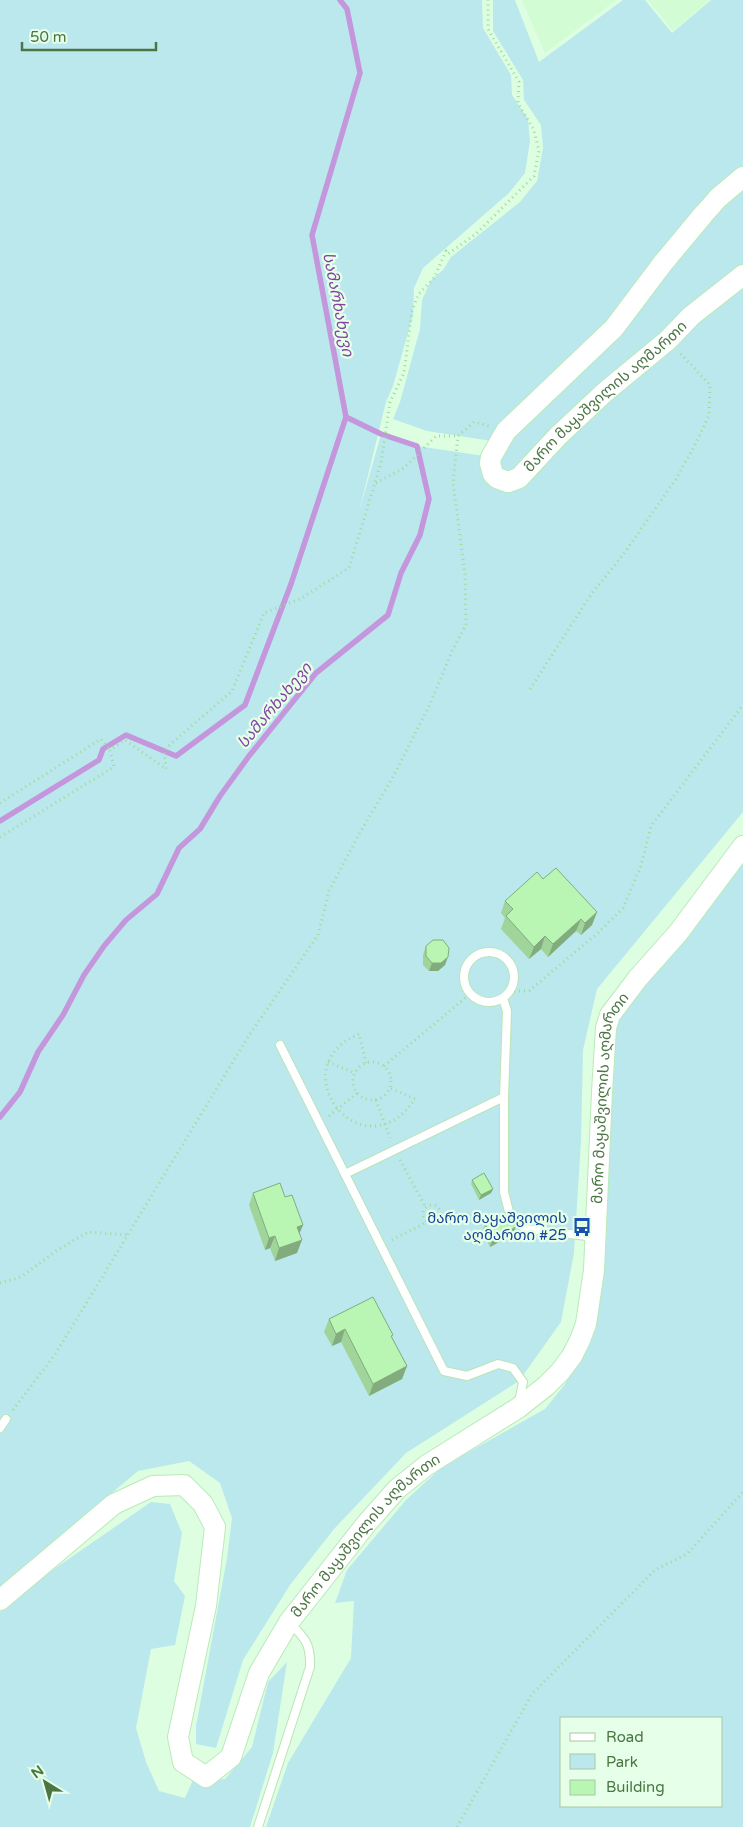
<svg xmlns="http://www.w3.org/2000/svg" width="743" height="1827" viewBox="0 0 743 1827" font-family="'Varela Round','Noto Sans Georgian',sans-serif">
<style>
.residential{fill:#d1fcd4}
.green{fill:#bbe8ed;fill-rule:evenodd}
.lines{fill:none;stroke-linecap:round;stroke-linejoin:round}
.stream{stroke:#c496dc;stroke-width:5.5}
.lane-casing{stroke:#bbe3b9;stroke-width:10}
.secondary-casing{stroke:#baeab8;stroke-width:22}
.path{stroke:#9edb96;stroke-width:3;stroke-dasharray:1 4;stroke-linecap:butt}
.lane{stroke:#fff;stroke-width:8}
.secondary{stroke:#fff;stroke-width:20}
.wall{fill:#a0d49a}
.shaded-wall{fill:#82ac7d}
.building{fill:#baf6b3;stroke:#82ac7d}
.labels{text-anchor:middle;stroke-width:4.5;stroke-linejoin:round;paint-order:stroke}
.street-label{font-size:15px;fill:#4b7644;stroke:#e6ffe8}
.transit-label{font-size:15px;fill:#164399;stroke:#e6ffe8;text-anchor:end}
.water-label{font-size:16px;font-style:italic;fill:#8243a2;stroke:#e6ffe8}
</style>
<rect width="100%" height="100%" fill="#ddfee1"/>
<!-- residential -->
<g class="residential">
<path d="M522,0H616L545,53Z"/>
<path d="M648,0H709L673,31Z"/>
</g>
<!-- green -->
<g class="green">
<path d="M0,0H482L483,28L511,75L512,95L528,119L530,141L525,173L509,193L423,268L414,288L413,315L393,386L386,402L359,512L381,434L417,446L491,457L743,177V812L597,989L583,1050L581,1141L574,1253L561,1322L519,1381L406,1453L334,1529L290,1585L243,1660L216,1748L196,1744V1726L227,1558L232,1518L220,1483L189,1461L138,1471L0,1587ZM78,986L63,1015L44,1042V1041Z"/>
<path d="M493,0H515L539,62L623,0H645L672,33L711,0H743V170L616,318L498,442L427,431L393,419L400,402L420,329L422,300L431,280L443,270L451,257L520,202L537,181L543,148L541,125L524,100L523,80L493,31Z"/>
<path d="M743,859V1827H266L288,1763L351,1658L354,1601L335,1603L347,1570L406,1500L442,1467L545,1409L565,1384L589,1338L610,1052L616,1022ZM562,1718H722V1806H562Z"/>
<path d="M151,1502L170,1504L182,1533L174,1581L185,1596L175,1645L151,1649L136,1728L146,1762L159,1791L185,1798L193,1780L225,1779L252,1747L268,1682L287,1662L273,1753L250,1827H0V1612L44,1576Z"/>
</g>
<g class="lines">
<!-- stream -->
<g class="stream">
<path d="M0,821L99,760L103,749L126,735L176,756L245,705L291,584L346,417"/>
<path d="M0,1117L20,1092L38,1052L63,1015L84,975L104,946L126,920L157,894L179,848L200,829L220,796L249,756L316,673L388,615L401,573L420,535L429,499L417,446L381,434L346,417L312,235L360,73L347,9L340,0"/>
</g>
<!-- lane casing -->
<g class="lane-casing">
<g id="lane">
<circle cx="489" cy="977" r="25"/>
<path d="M503,998L507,1011L504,1097V1192L509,1212L525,1229L596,1237"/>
<path d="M280,1045L444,1371L467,1376L498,1364L513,1368L523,1382L519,1402"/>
<path d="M345,1174L504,1097"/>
<path d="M0,1428L6,1419"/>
<path d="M258,1827L310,1667C311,1644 305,1638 289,1622"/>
</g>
</g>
<!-- secondary casing -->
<g class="secondary-casing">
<g id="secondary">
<path id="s1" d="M743,177L718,198L703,215L663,263L614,328L506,431L491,457L490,463L493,474L497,478L508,482L519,478L558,436L605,392L668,340L691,316L743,275"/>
<path id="s2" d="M0,1600L114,1504L153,1486L184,1485L203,1504L215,1527L206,1606L178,1737L183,1762L206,1777L231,1757L259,1673L289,1622L367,1523L397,1489L427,1465L518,1408L546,1386L560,1372L572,1356L580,1340L586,1324L594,1270L602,1092L606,1028L610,1015L638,978L678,933L743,846"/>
</g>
</g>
<!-- path -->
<g class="path">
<path d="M376,483L404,468L436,436H458"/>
<path d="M530,689L592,593L623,555L676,479L696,443L709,415L710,385L680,353"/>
<path d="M0,803L101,739L110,750"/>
<path d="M0,837L114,767L110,750L125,740L166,769L164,750L232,691L264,613L300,599L349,568L381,463L390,402L404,373L412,311L418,295L434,278L446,251L448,254L476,234L534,176L539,151L534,130L518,103L519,82L488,29V0"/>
<path d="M514,991H529L599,932L623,908L641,866L651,826L743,705"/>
<circle cx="372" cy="1081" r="19"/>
<path d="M328,1062L355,1073"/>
<path d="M366,1063L359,1034C278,1068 363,1176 415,1099L390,1088"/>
<path d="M384,1066L470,994"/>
<path d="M376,1100L390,1138"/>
<path d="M329,1116L357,1093"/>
<path d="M400,1160L426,1208"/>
<circle cx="432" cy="1214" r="9"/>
<path d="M392,1240L427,1222"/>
<path d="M0,1283L21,1277L56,1251L88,1232L128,1235"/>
<path d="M13,1410L56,1353L248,1037L318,935L329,891L358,836L394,775L430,704L453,649L466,625L465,574L453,483L458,436L474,422L489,426"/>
<path d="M457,1827L532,1694L655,1570L687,1554L743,1492"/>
</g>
<!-- lane -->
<use href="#lane" class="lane"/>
<!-- secondary -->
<use href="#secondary" class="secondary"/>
</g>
<!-- wall -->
<g class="wall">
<path d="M543,879L597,912L592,925L581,935L576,931L548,957L541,949L529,959L501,929L505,918L501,913L505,901Z"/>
<path d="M426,946L445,965L438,971H429L423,965V955Z"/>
<path d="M472,1180L493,1189L491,1193L479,1200L471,1184Z"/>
<path d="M253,1193L285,1197L303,1225L299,1234L297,1253L275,1261L270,1248L265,1250L249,1205Z"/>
<path d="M485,1224L512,1235L490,1247L482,1232Z"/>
<path d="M329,1319L392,1337L407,1366L402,1379L369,1396L341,1342L332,1346L324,1332Z"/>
</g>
<!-- shaded-wall -->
<g class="shaded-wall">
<path d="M597,912L592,925L581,935L585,923Z"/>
<path d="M581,919L576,931L548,957L553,944Z"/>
<path d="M545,936L541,949L529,959L534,947Z"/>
<path d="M448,957L445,965L438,971H429L432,963Z"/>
<path d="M493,1189L491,1193L479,1200L481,1195Z"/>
<path d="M303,1225L298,1237L297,1227Z"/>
<path d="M516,1227L512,1235L490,1247L493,1239Z"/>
<path d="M275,1236L270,1248L265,1250L269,1238Z"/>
<path d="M302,1240L297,1253L275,1261L279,1248Z"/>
<path d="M345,1329L341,1342L332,1346L336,1334Z"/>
<path d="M407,1366L402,1379L369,1396L373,1384Z"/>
</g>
<!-- building -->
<g class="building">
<path d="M556,868L597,912L585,923L581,919L553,944L545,936L534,947L506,916L513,909L505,901L537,872L543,879Z"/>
<path d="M433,940H443L449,948L448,957L441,963H432L426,956V946Z"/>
<path d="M484,1173L493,1189L481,1195L472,1180Z"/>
<path d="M280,1183L285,1197L292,1195L303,1225L297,1227L302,1240L279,1248L275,1236L269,1238L253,1193Z"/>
<path d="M507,1212L516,1227L493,1239L485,1224Z"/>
<path d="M373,1297L393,1335L391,1336L407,1366L373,1384L345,1329L336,1334L329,1319Z"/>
</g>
<!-- icons -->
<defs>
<g id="bus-bare" transform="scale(1.5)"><path d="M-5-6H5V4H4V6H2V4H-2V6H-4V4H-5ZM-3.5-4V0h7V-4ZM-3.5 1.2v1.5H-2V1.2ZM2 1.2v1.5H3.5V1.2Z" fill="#1a4fb4" stroke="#e6ffe8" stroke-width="2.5" paint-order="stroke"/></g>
</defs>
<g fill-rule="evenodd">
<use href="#bus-bare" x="582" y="1227"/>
</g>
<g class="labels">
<!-- street labels -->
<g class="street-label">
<text dy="5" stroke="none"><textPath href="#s1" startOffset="544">მარო მაყაშვილის აღმართი</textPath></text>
<text dy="5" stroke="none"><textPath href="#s2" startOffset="1378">მარო მაყაშვილის აღმართი</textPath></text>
<text dy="5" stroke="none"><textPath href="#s2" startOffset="838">მარო მაყაშვილის აღმართი</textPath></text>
</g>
<!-- transit labels -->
<g class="transit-label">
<text x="567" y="1223">მარო მაყაშვილის<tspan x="567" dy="17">აღმართი #25</tspan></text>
</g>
<!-- water labels -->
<g class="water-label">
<text transform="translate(339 304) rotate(79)" y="6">სამარხახევი</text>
<text transform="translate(274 705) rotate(-50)" y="6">სამარხახევი</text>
</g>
</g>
<!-- legend -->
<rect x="560" y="1717" width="162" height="90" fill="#e6ffe8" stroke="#a8c8a6"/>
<rect x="570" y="1733" width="25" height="8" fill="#ffffff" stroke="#a8c8a6"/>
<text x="606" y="1742" font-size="15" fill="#4b7644">Road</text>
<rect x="570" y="1754" width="25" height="15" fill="#bbe8ed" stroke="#a8c8a6"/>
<text x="606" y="1767" font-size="15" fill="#4b7644">Park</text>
<rect x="570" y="1780" width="25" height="15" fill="#baf6b3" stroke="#a8c8a6"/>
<text x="606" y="1792" font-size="15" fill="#4b7644">Building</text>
<!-- north arrow -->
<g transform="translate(45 1782) rotate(323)" stroke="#e6ffe8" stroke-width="4" paint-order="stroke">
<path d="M0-4L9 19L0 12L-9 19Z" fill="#4b7644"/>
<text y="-8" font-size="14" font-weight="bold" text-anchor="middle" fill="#4b7644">N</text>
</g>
<!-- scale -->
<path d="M22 42v8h134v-8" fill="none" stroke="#4b7644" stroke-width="2.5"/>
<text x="30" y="42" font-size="15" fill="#4b7644" stroke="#e6ffe8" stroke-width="4" paint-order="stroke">50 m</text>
</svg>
